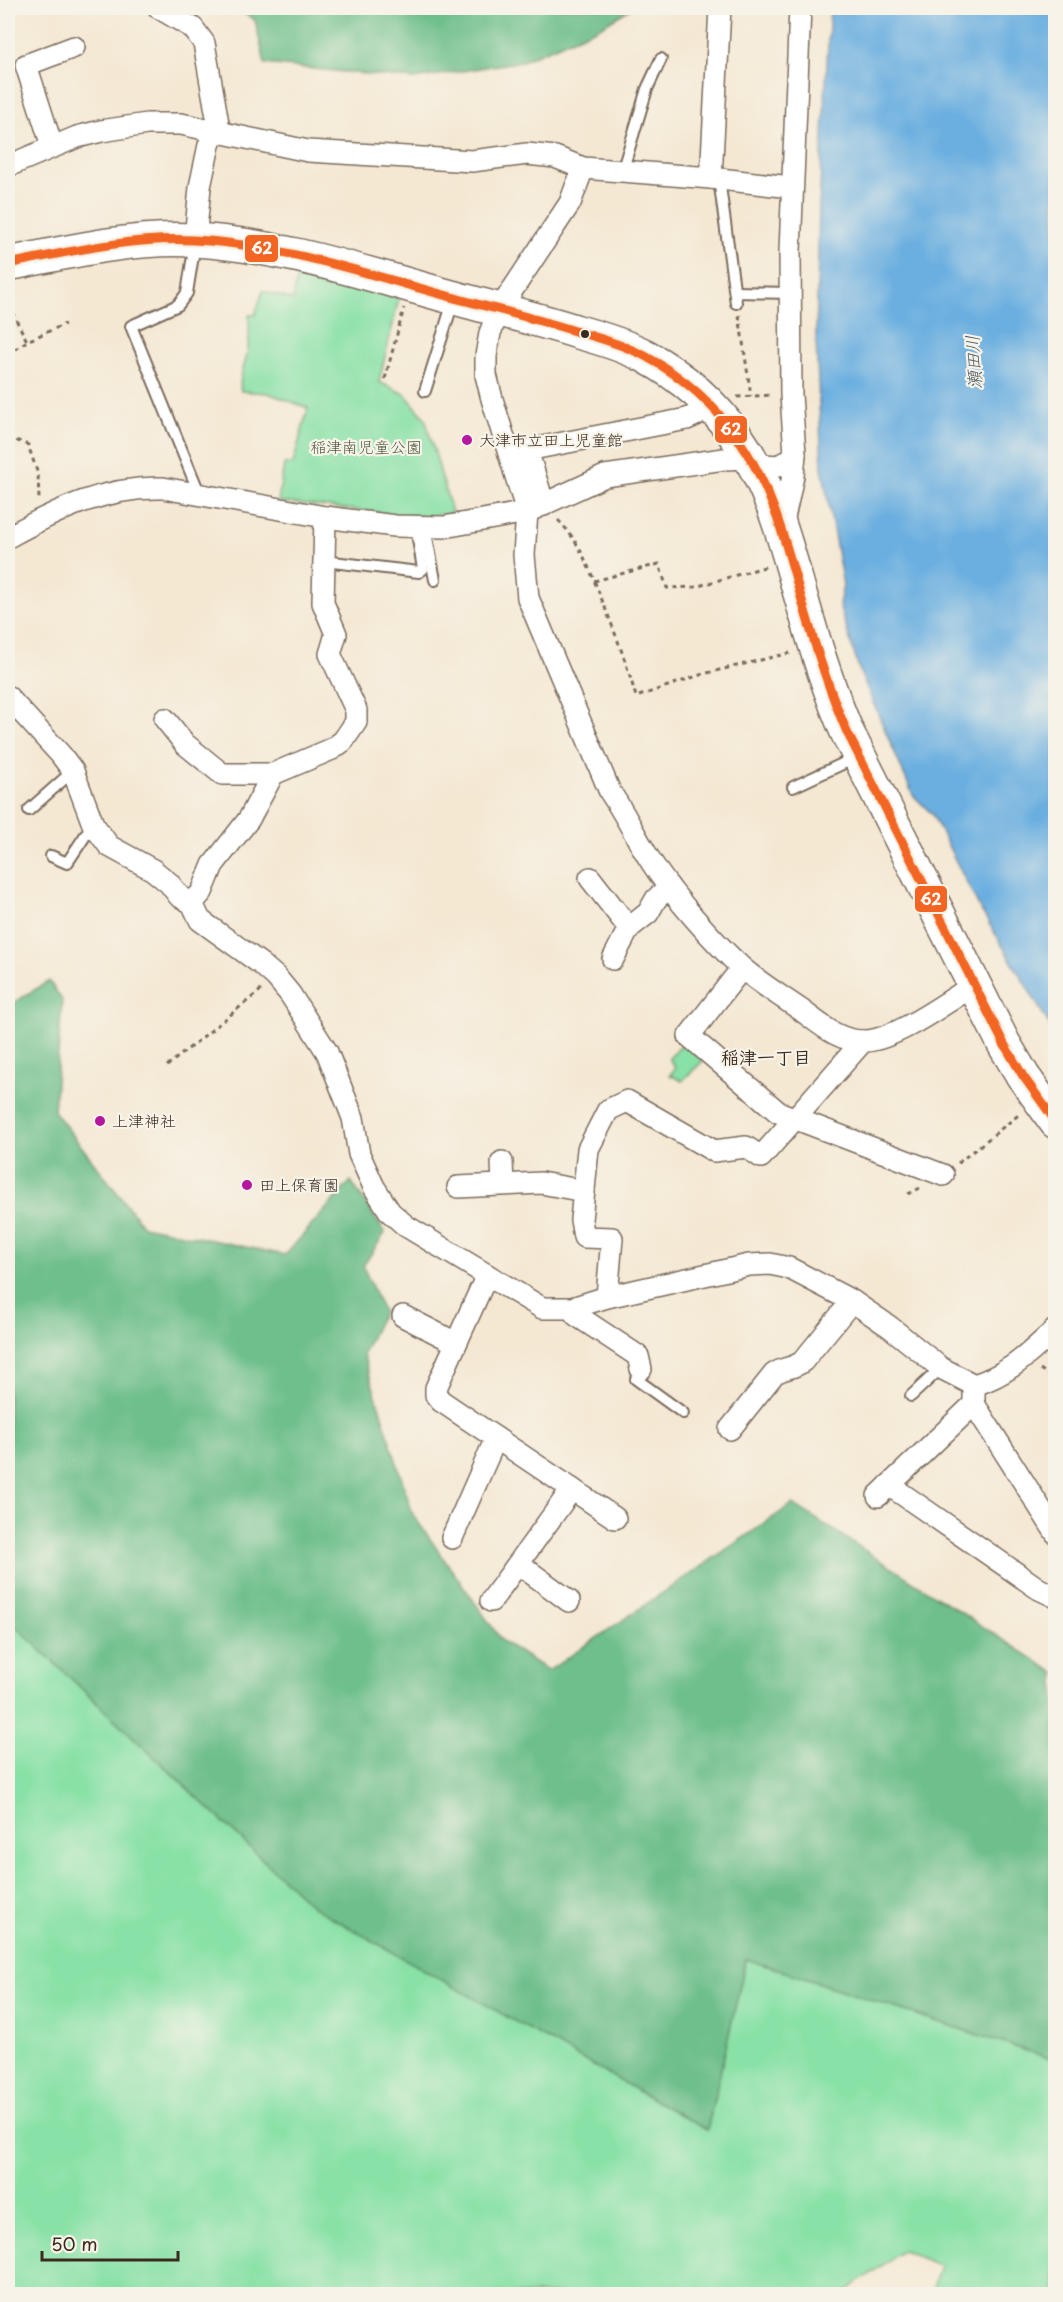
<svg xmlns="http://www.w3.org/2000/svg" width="1063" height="2302" viewBox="0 0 1063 2302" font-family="'Playpen Sans','Klee One',sans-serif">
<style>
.green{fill:#88e1a6;stroke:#628662;stroke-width:1.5}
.forest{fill:#6ebf8b;stroke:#547454;stroke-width:1.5}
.water{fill:#6aafe0;stroke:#526c7f;stroke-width:1.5}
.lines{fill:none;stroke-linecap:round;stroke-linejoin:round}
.service-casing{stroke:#7c6c5d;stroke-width:14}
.minor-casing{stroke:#7c6c5d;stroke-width:24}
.primary-casing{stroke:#7c6c5d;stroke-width:36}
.path{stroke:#7c6c5d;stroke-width:3;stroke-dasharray:4.5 4.5;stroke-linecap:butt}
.service{stroke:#fff;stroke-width:10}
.minor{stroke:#fff;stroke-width:21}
.primary{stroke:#fff;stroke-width:33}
.bus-1-casing{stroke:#f7f3e8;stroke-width:14}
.bus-1{stroke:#f26522;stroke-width:9}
.bus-dot{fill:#3b2a1e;stroke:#f7f3e8;stroke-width:2}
.poi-dot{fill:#b5179e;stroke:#f7f3e8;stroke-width:2}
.labels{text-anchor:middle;stroke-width:4.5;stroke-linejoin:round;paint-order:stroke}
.poi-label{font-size:16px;fill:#3b2a1e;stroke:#f7f3e8;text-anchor:start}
.park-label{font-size:16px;fill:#4e5840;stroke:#f7f3e8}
.water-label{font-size:18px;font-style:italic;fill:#4b5962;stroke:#f7f3e8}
.neighbourhood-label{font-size:18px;font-weight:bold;fill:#3b2a1e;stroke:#f7f3e8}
.line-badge{stroke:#f7f3e8;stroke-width:2}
.badge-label{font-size:16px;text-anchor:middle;font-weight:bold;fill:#fff}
</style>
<rect width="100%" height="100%" fill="#f7f3e8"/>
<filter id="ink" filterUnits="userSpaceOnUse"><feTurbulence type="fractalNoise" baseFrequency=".0167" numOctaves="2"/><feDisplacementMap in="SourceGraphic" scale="12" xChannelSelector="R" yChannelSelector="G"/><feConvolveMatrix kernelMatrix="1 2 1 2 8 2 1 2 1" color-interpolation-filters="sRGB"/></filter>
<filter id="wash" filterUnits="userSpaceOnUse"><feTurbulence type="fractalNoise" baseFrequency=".008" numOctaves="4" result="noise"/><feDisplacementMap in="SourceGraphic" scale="24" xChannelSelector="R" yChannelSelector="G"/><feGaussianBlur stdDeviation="1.35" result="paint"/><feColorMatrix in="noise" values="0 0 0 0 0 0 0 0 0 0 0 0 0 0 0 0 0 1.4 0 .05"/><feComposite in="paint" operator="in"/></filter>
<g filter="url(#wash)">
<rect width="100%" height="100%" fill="#f4e8d3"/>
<!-- green -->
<g class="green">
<path d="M297,275L399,298L379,382L405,394L425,418L452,513L425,517L278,502L284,464H293L308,408L268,393L241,391C238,377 246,364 248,349C250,338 249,326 249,315H255L263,291L293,300Z"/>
<path d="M684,1043L703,1061L682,1081L670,1075L675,1068L669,1058Z"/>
<path d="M8,1619L313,1907L707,2130L746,1959L1055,2060V2294H931L940,2266L903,2250L842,2294H8Z"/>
</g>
<!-- forest -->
<g class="forest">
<path d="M235,8H632L598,28L522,61L414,79L265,64L255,20Z"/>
<path d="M49,981L62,1000L54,1111L143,1226L285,1255L351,1181L385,1233L363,1266L383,1312L363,1354L413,1515L502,1641L548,1671L793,1504L1055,1673V2060L746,1959L707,2130L313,1907L8,1619V1006Z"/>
</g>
<!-- water -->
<path class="water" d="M830,8H1055V1034L978,905L932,814L913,795L860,672L839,605L843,585L822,467L816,339L819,207Z"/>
</g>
<g filter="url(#ink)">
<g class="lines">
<!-- service casing -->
<g class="service-casing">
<g id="service">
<path d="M622,172L647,89L661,59"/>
<path d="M719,179L736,303"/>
<path d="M195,243L187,293L178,305L131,326L200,495"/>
<path d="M735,292L790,293"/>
<path d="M425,391L453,302"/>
<path d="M425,527L435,580"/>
<path d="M324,561L419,572L423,569L416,527"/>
<path d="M793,787L855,758"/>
<path d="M29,810L73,771"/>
<path d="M51,856L67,863L93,824"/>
<path d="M641,1369L636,1379L683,1413"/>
<path d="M911,1396L941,1368"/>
</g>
</g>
<!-- minor casing -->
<g class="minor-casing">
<g id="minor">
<path d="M159,8L193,28L204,43L218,123L209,145L200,187L195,240"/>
<path d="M52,146L26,65L74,47"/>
<path d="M8,166L77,137L101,131L147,124H181L308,151L472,161L527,154L555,157L583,168L711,178L791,187"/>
<path d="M583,168L570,203L499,310L490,333L486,356V375L492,399L527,512L524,555L528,598L610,792C626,815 637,840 652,863C673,896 712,940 741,967C759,983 781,996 801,1010C820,1024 839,1042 865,1041C895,1040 947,1002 974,985"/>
<path d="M711,178L720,8"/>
<path d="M544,505L527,450L687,419L698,414"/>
<path d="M782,527L793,476L795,454L791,395L790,251L800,8"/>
<path d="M8,537C57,510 106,486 163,488L325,517L395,526L444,527L527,512L605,476L724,459L750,458L765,465L777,466L787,462L795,454"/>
<path d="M8,697L61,755L73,771L93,824L109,846L153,870L169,883L179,896L192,903L200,920L261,964L276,977L290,994L327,1052L353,1118L359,1154L374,1187L390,1212L406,1226L542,1308H572L607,1297L749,1265L770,1264L789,1268L852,1301L890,1327L941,1368L974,1385C1010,1374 1029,1353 1056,1329"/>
<path d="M165,719L185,744L222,774H273"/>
<path d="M590,878L629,928"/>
<path d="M192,903L202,892L213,865L249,819L273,774L332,749L343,741L356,722V710L330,654L336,634L323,603L325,517"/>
<path d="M613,959L629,928L648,913L656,899L669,887"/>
<path d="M742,968L689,1036L778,1112L943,1175"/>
<path d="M502,1162L503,1184"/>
<path d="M458,1187L541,1183L584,1191"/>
<path d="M487,1275L436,1388V1395L441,1401L615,1518"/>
<path d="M607,1297L612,1238L584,1237L581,1220L588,1149L608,1110L627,1101L714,1151L746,1147L761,1157L863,1041"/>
<path d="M572,1308L576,1315L638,1356L641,1369"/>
<path d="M403,1316L456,1343"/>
<path d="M974,1404L1056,1533"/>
<path d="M730,1429L774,1374C784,1367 794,1369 803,1361L852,1301"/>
<path d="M889,1485L1039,1589L1056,1597"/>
<path d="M878,1496L974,1404V1391"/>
<path d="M452,1538L496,1438"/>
<path d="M519,1564L569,1601"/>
<path d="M491,1601L572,1489"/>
</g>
</g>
<!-- primary casing -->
<g class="primary-casing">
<path id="primary" d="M8,264C68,252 130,237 193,240C282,244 379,278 466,301C503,311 541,320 578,332C600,338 624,345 645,356C682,376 714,404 738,439C772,487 785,541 801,597C814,643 828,688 847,732L1004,1044L1023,1076L1056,1122"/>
</g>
<!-- path -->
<g class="path">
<path d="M8,304L27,341"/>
<path d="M739,315L751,396"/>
<path d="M8,355L27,341L65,324"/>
<path d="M385,379L404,308"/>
<path d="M737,397L772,395"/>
<path d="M8,437L28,445L38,474L39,499"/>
<path d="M558,520C581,543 590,571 602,600C615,632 627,664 636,697L703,674L790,653"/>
<path d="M594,581L659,564L667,588L695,587L768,566"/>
<path d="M167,1066L261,990"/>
<path d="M958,1163L1021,1113"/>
<path d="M908,1194L920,1188"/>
<path d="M1040,1369L1056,1380"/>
</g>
<!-- service -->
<use href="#service" class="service"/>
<!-- minor -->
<use href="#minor" class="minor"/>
<!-- primary -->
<use href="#primary" class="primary"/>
<!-- bus-1 casing -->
<g class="bus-1-casing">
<path id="bus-1" d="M8,264C68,252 130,237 193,240C282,244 379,278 466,301C503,311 541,320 578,332C600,338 624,345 645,356C682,376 714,404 738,439C772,487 785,541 801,597C814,643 828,688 847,732L1004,1044L1023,1076L1056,1122"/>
</g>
<!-- bus-1 -->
<use href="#bus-1" class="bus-1"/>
</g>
</g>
<!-- markers -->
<circle class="bus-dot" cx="585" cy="334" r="5"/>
<g class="poi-dot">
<circle cx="467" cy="440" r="6"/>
<circle cx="100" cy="1121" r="6"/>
<circle cx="247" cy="1185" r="6"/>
</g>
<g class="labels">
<!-- poi labels -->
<g class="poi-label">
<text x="479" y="446">大津市立田上児童館</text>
<text x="112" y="1127">上津神社</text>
<text x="259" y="1191">田上保育園</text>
</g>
<!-- park labels -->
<g class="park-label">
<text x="366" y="453">稲津南児童公園</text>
</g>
<!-- water labels -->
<g class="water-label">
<text transform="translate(974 362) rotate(-93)" y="6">瀬田川</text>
</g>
<!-- neighbourhood labels -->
<g class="neighbourhood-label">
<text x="766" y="1064">稲津一丁目</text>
</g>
</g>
<g class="line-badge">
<rect x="244" y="234" width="35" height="29" rx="6" fill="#f26522"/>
<rect x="714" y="415" width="34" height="29" rx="6" fill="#f26522"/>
<rect x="914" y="885" width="34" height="28" rx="6" fill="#f26522"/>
</g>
<g class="badge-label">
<text x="262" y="254">62</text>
<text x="731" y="435">62</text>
<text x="931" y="905">62</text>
</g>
<!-- margin -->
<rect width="1063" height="2302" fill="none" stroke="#f7f3e8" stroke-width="30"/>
<!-- scale -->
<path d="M42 2251v9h136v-9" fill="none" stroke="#3b2a1e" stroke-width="3"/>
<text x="51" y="2251" font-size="18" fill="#3b2a1e" stroke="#f7f3e8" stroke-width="4.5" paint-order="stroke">50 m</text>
</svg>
